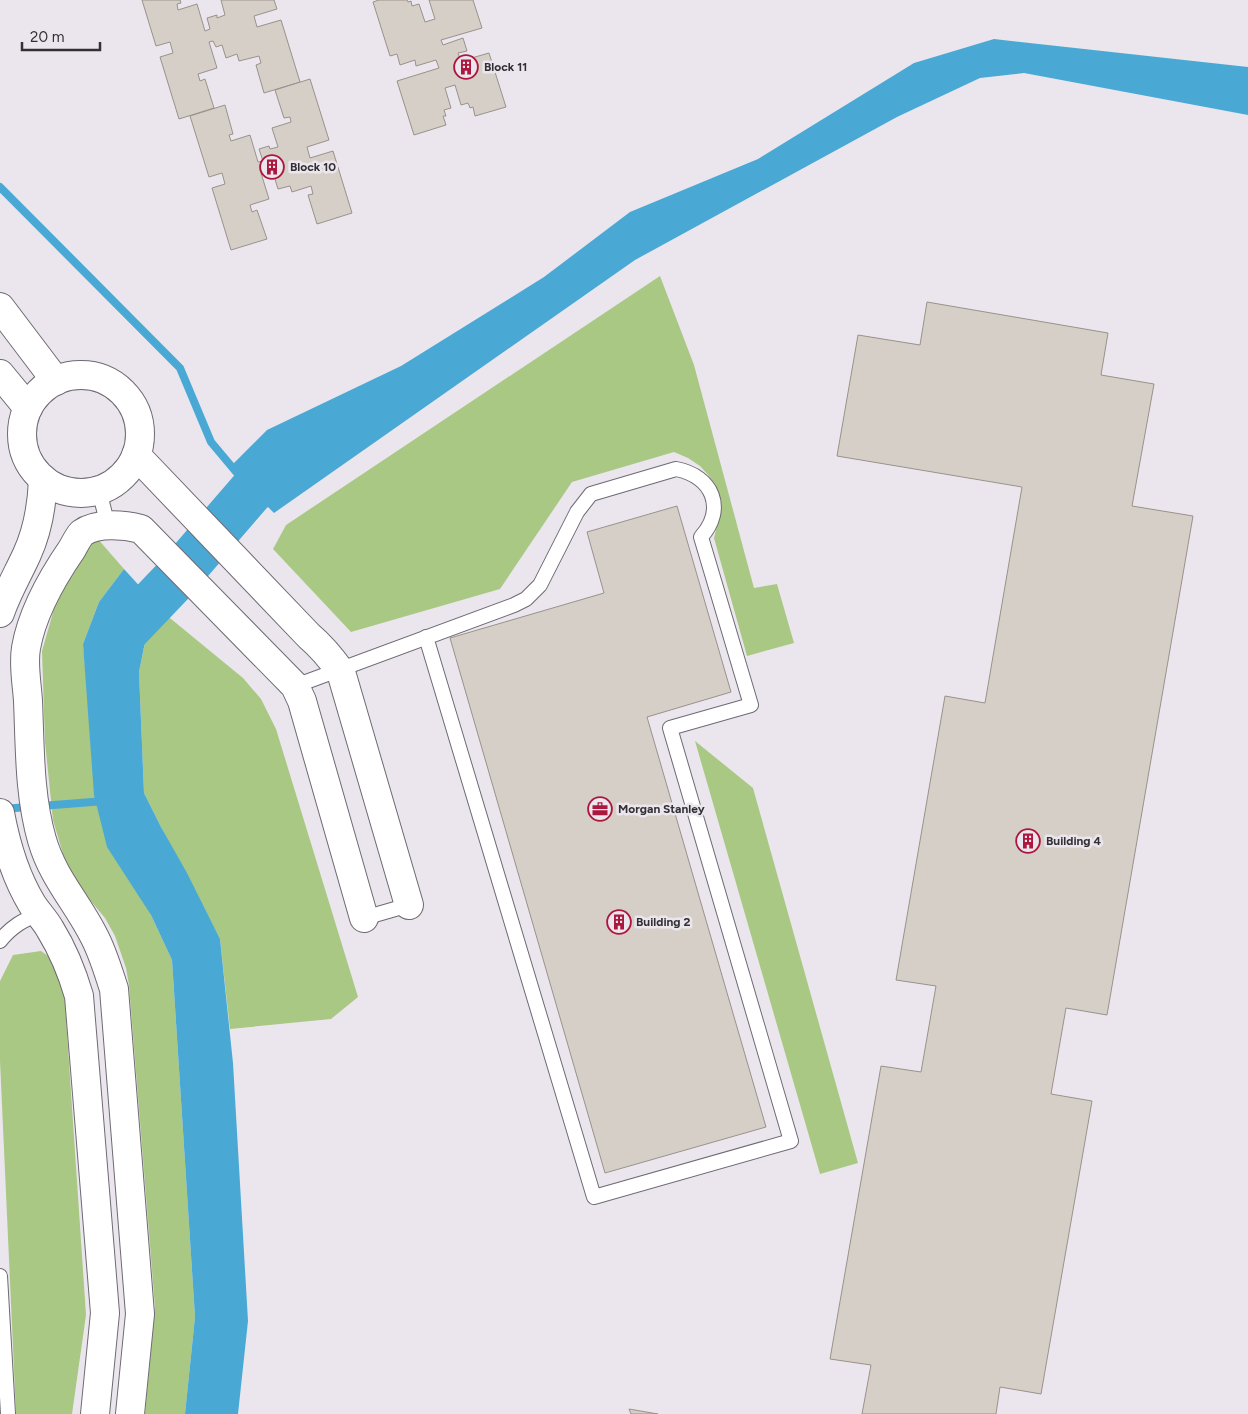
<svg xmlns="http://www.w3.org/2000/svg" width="1248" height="1414" viewBox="0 0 1248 1414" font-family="Figtree,sans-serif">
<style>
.green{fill:#a9c884}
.water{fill:#4aa9d4}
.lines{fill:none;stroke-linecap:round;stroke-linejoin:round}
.stream{stroke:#4aa9d4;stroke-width:8}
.river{stroke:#4aa9d4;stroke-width:46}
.building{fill:#d6cfc7;stroke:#99928b}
.lane-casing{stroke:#6f6a72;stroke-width:16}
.street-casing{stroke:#6f6a72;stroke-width:30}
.lane{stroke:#fff;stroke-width:14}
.street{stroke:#fff;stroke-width:28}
.labels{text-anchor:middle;stroke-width:5;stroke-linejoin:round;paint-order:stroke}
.poi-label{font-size:12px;font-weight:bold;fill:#323033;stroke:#ebe6ee;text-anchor:start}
</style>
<rect width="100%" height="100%" fill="#ebe6ee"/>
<!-- green -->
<g class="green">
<path d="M660,276L694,365L754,588L777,584L794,643L747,656L714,538L720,514L717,490L710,477L700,466L688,458L674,452L572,482L500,589L351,632L273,549L286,525Z"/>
<path d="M97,538L124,569L99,602L83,644L88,697L151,915L172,960L195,1317L185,1414H145L155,1307L129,985L126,968L115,936L105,918L79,887L63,854L53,820L45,742L42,651L60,588L85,546Z"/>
<path d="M165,614L243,678L261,699L276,729L358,997L331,1019L230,1029L220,939L161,827L144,793L139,672L146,637Z"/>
<path d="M695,741L753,788L858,1163L820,1174Z"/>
<path d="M41,951L51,958L64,988L86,1315L72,1414H16L0,1061V981L13,955Z"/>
</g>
<!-- water -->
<g class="water">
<path d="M994,39L1248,67V115L1024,73L980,78L897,117L635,260L274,513L229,468L267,430L401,366L544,277L630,212L758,159L914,63Z"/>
<path d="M124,569L165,614L146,637L139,672L144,793L161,827L187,873L220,939L233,1063L248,1321L238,1414H185L195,1317L172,960L151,915L107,847L94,795L83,644L99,602Z"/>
</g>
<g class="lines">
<!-- stream -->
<g class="stream">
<path d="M0,187L180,368L211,442L237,473"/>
<path d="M4,810L15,808L105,801"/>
</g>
<!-- river -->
<path class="river" d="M114,650L113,644L176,578L252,490L306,456"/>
</g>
<!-- building -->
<g class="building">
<path d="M142,0H180L181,3L177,4L178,10L197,4L205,31L210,29L207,18L217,15V18L225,15L221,0H274L277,9L254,16L257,27L281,20L300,82L264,93L256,65L261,63L259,56L239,61L237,54L226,58L222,45L216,47L213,41L209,42L217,68L198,74L200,81L205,79L214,108L179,119L160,57L173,53L170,42L156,46Z"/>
<path d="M379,0H407L408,2L411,1L412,6L419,4L425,22L435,19L429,0H473L482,28L441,40L443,45L463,38L467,51L458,53L461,61L489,53L506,107L475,116L473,107L470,108L468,103L461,105L455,85L445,88L451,108L444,110L446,116H443L446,125L414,135L397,81L439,68L436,60L416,66L415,60L400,65L397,54L390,56L373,2Z"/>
<path d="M310,79L329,140L307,147L310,158L333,151L352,213L317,224L308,195L313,194L311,186L292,192L290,186L278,189L274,176L268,178L266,171L261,173L269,199L250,205L252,212L257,210L267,239L231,250L212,188L225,184L222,173L209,177L190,116L225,105L233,134L229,135L231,141L250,135L258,162L263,161L259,149L269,146L270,149L278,147L272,128L291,122L290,117L284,118L275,90Z"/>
<path d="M927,302L1108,333L1101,375L1154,384L1132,506L1193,516L1107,1015L1066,1008L1051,1094L1092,1101L1041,1394L1000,1387L996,1414H862L871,1365L830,1359L881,1066L921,1072L936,986L896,980L945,696L985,703L1022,487L837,456L858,335L920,345Z"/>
<path d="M677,506L731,692L647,717L766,1127L605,1173L450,638L604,593L587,532Z"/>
<path d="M629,1409L658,1414H631Z"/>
</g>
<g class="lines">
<!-- lane casing -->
<g class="lane-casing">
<g id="lane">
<path d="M99,490L108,526"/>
<path d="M295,686L514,605L526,599L540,585L577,512L591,494L676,469C713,476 726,509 701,537L751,705L670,728L791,1141L594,1197L426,637"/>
<path d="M364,918L409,905"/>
<path d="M0,941C11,927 23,920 39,914"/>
<path d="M0,1276L8,1414"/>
</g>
</g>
<!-- street casing -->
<g class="street-casing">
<g id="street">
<path d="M0,307L56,381"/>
<path d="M0,374L28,408"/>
<circle cx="81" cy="434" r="59"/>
<path d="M136,455L309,636C322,647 331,658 341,672L409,905"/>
<path d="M0,613C7,592 18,574 27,554C38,530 42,505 43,479"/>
<path d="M0,813C6,845 15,876 32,904C37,912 45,920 50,929C63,950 72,972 79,996L105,1313L95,1414"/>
<path d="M130,1414L140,1314L114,989C108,971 103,953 94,936C77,902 53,878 42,840C29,795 30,747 28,701C27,684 23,665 26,648C32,613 52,578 72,549C75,544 78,537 82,533C97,522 125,525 141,529L295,686L302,701L364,918"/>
</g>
</g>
<!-- lane -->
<use href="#lane" class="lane"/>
<!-- street -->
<use href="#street" class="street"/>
</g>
<!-- icons -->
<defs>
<g id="building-ring" transform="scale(1.25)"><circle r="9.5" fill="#ebe6ee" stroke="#ac183d" stroke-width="1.5"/><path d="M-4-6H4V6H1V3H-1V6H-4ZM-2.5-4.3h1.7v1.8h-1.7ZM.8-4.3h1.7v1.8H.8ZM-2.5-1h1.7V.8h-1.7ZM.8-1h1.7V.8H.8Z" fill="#ac183d"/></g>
<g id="office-ring" transform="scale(1.25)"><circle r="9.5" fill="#ebe6ee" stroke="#ac183d" stroke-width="1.5"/><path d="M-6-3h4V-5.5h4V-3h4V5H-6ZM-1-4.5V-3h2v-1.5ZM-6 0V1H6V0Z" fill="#ac183d"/></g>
</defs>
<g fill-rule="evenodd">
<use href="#building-ring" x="466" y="67"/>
<use href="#building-ring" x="272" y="167"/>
<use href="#office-ring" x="600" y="809"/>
<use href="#building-ring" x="1028" y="841"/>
<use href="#building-ring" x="619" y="922"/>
</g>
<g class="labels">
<!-- poi labels -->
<g class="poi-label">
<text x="484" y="71">Block 11</text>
<text x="290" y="171">Block 10</text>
<text x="618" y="813">Morgan Stanley</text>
<text x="1046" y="845">Building 4</text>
<text x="636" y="926">Building 2</text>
</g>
</g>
<!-- scale -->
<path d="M22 42v8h78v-8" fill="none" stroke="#323033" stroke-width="2.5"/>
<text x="30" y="42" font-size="15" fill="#323033" stroke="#ebe6ee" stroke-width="4" paint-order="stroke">20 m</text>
</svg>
